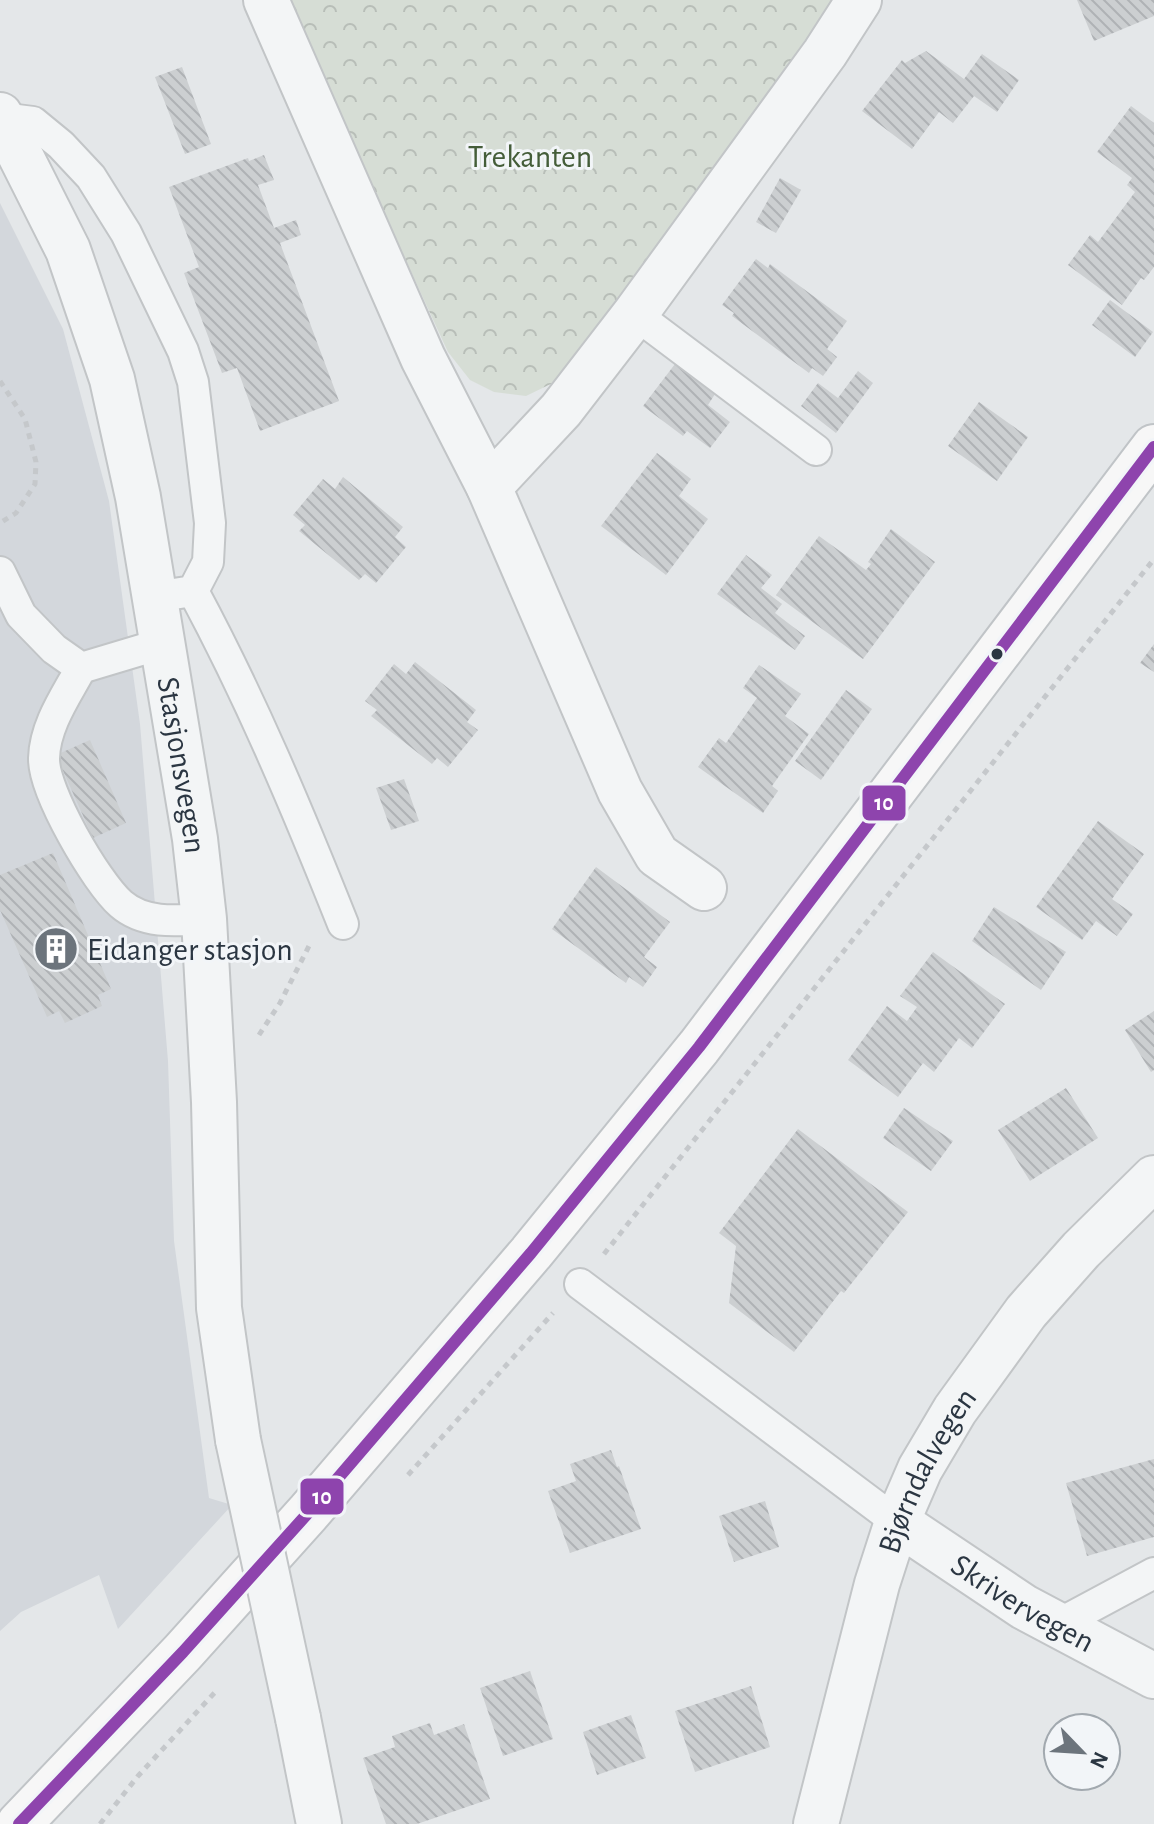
<svg xmlns="http://www.w3.org/2000/svg" width="1154" height="1824" viewBox="0 0 1154 1824" font-family="'Alegreya Sans',sans-serif">
<style>
.built{fill:#d3d7dc}
.park{fill:url(#park-crowns)}
.building{fill:url(#building-back-hatch)}
.lines{fill:none;stroke-linecap:round;stroke-linejoin:round}
.service-casing{stroke:#c2c5c7;stroke-width:34}
.minor-casing{stroke:#c2c5c7;stroke-width:48}
.primary-casing{stroke:#c0c4c7;stroke-width:48}
.path{stroke:#c5c8cb;stroke-width:5;stroke-dasharray:6 6;stroke-linecap:butt}
.service{stroke:#f3f5f6;stroke-width:30}
.minor{stroke:#f3f5f6;stroke-width:44}
.primary{stroke:#f7f7f7;stroke-width:44}
.minor-bridge-casing{stroke:#c2c5c7;stroke-width:48;stroke-linecap:butt}
.minor-bridge{stroke:#f3f5f6;stroke-width:44}
.bus-1-casing{stroke:#f2f5f8;stroke-width:18}
.bus-1{stroke:#8e44ad;stroke-width:12}
.bus-dot{fill:#2b3642;stroke:#f2f5f8;stroke-width:3}
.labels{text-anchor:middle;stroke-width:6;stroke-linejoin:round;paint-order:stroke}
.park-label{font-size:32px;fill:#445d39;stroke:#f2f5f8}
.street-label{font-size:32px;fill:#2b3642;stroke:#f2f5f8}
.poi-label{font-size:32px;fill:#2b3642;stroke:#f2f5f8;text-anchor:start}
.line-badge{stroke:#f2f5f8;stroke-width:3}
.badge-label{font-size:22px;text-anchor:middle;font-weight:bold;fill:#fff}
</style>
<defs>
<pattern id="park-crowns" width="20" height="18" patternUnits="userSpaceOnUse" patternTransform="scale(2)"><rect width="20" height="18" fill="#d6ddd5"/><path d="M2 6a3 3 0 1 1 6 0M12 15a3 3 0 1 1 6 0" fill="none" stroke="#b8beb8"/></pattern>
<pattern id="building-back-hatch" width="6" height="6" patternUnits="userSpaceOnUse" patternTransform="scale(2)"><rect width="6" height="6" fill="#cccfd1"/><path d="M-1 5l2 2M0 0l6 6M5-1l2 2" fill="none" stroke="#afb2b5"/></pattern>
</defs>
<rect width="100%" height="100%" fill="#e4e7e9"/>
<!-- built -->
<path class="built" d="M0,203L63,329L109,501L140,724L168,1061L174,1241L209,1498L232,1505L118,1629L99,1575L21,1612L0,1631Z"/>
<!-- park -->
<path class="park" d="M286,0H835L559,380L526,396L494,392L470,380L448,352Z"/>
<!-- building -->
<g class="building">
<path d="M1077,0H1154V16L1094,41Z"/>
<path d="M926,51L964,79L982,54L1019,80L997,112L974,96L953,123L939,112L912,149L862,111L902,60L905,63Z"/>
<path d="M182,67L211,144L185,154L155,77Z"/>
<path d="M1131,106L1154,123V267L1144,280L1141,278L1122,305L1068,265L1090,235L1098,242L1135,192L1127,185L1132,178L1097,152Z"/>
<path d="M264,155L274,180L258,185L274,228L296,220L301,235L280,243L339,401L260,431L237,368L222,373L184,273L199,267L169,187L248,158L249,161Z"/>
<path d="M780,178L801,190L776,233L756,222Z"/>
<path d="M756,259L768,268L770,264L847,321L827,349L837,357L823,376L812,368L809,373L732,316L734,313L722,305Z"/>
<path d="M1110,300L1153,332L1135,357L1092,325Z"/>
<path d="M675,364L715,394L708,405L730,422L710,448L687,431L683,436L643,406Z"/>
<path d="M858,371L873,383L836,433L801,406L818,383L838,398Z"/>
<path d="M979,402L1028,437L997,481L948,446Z"/>
<path d="M657,453L691,479L679,496L708,519L666,575L601,526Z"/>
<path d="M343,477L403,527L395,537L406,547L376,583L365,574L359,580L299,531L305,525L293,515L323,479L335,489Z"/>
<path d="M891,529L935,562L863,659L776,595L819,536L866,570L871,564L868,562Z"/>
<path d="M746,555L772,575L761,588L782,604L775,613L805,636L795,650L717,594Z"/>
<path d="M1154,644V672L1140,663Z"/>
<path d="M415,662L476,710L467,722L478,730L448,767L437,758L432,764L371,716L377,710L365,701L394,664L406,674Z"/>
<path d="M759,665L801,694L785,716L809,734L772,786L778,791L763,813L698,767L719,738L726,743L757,698L743,688Z"/>
<path d="M846,690L872,709L821,780L795,761Z"/>
<path d="M90,740L126,823L93,838L56,755Z"/>
<path d="M404,779L419,821L391,830L376,788Z"/>
<path d="M1098,821L1144,854L1112,899L1133,914L1117,936L1096,921L1082,940L1036,907Z"/>
<path d="M53,853L111,989L98,995L102,1006L65,1023L59,1011L47,1017L0,910V875Z"/>
<path d="M596,867L670,922L644,957L657,967L643,987L629,977L626,983L552,929Z"/>
<path d="M994,907L1066,952L1041,990L972,941Z"/>
<path d="M933,952L1005,1004L972,1048L959,1038L934,1072L923,1063L898,1097L848,1060L887,1006L907,1021L917,1007L900,996Z"/>
<path d="M1154,1011V1070L1151,1072L1125,1030Z"/>
<path d="M1066,1088L1098,1138L1030,1181L998,1130Z"/>
<path d="M904,1108L953,1141L931,1171L883,1138Z"/>
<path d="M798,1129L908,1212L844,1293L841,1291L794,1352L729,1303L736,1246L719,1233Z"/>
<path d="M611,1450L617,1467L619,1466L641,1529L570,1553L548,1491L576,1481L570,1464Z"/>
<path d="M1154,1459V1537L1087,1556L1066,1483Z"/>
<path d="M765,1501L779,1547L734,1562L719,1516Z"/>
<path d="M530,1671L553,1739L503,1756L480,1688Z"/>
<path d="M751,1686L770,1747L695,1772L675,1711Z"/>
<path d="M631,1715L646,1758L597,1775L583,1732Z"/>
<path d="M430,1723L434,1735L464,1724L490,1799L417,1824H386L363,1758L395,1747L392,1736Z"/>
</g>
<g class="lines">
<!-- service casing -->
<g class="service-casing">
<g id="service">
<path d="M1,118L33,122L61,145L91,177L126,233L183,351L193,382L210,523L208,562L193,591L154,597"/>
<path d="M635,314L816,450"/>
<path d="M0,572L21,615L54,649L81,668L161,644"/>
<path d="M193,591C251,699 298,811 343,924"/>
<path d="M81,668C66,696 45,725 44,758C43,791 96,882 121,904C144,924 176,921 204,919"/>
<path d="M580,1284L897,1522"/>
<path d="M1057,1625L1154,1573"/>
</g>
</g>
<!-- minor casing -->
<g class="minor-casing">
<g id="minor">
<path d="M266,0L423,358L489,487L620,791L657,855L704,888"/>
<path id="s1" d="M0,115L68,250L112,379L138,497L195,839L204,919L214,1102L219,1308L238,1440"/>
<path d="M489,487L561,410L635,314L825,53L859,0"/>
<path id="s2" d="M897,1522L1024,1607L1154,1676"/>
<path d="M298,1718L319,1824"/>
<path id="s3" d="M816,1824L877,1584L897,1522L920,1469L955,1410L1026,1312L1081,1250L1154,1178"/>
</g>
</g>
<!-- primary casing -->
<g class="primary-casing">
<path id="primary" d="M19,1824L183,1652L308,1513L531,1253L699,1047L1154,447"/>
</g>
<!-- path -->
<g class="path">
<path d="M0,381L25,419L36,462L35,484L16,513L0,523"/>
<path d="M259,1035L280,1003L309,946"/>
<path d="M604,1254L1154,559"/>
<path d="M408,1475L553,1313"/>
<path d="M100,1824L138,1776L218,1689"/>
</g>
<!-- service -->
<use href="#service" class="service"/>
<!-- minor -->
<use href="#minor" class="minor"/>
<!-- primary -->
<use href="#primary" class="primary"/>
<!-- minor-bridge casing -->
<g class="minor-bridge-casing">
<path id="minor-bridge" d="M238,1440L298,1718"/>
</g>
<!-- minor-bridge -->
<use href="#minor-bridge" class="minor-bridge"/>
<!-- bus-1 casing -->
<g class="bus-1-casing">
<path id="bus-1" d="M19,1824L183,1652L308,1513L531,1253L699,1047L1154,447"/>
</g>
<!-- bus-1 -->
<use href="#bus-1" class="bus-1"/>
</g>
<!-- icons -->
<defs>
<g id="building-disc" transform="scale(2.3)"><circle r="9.5" fill="#6c747c" stroke="#f2f5f8"/><path d="M-4-6H4V6H1V3H-1V6H-4ZM-2.5-4.3h1.7v1.8h-1.7ZM.8-4.3h1.7v1.8H.8ZM-2.5-1h1.7V.8h-1.7ZM.8-1h1.7V.8H.8Z" fill="#fff"/></g>
</defs>
<g fill-rule="evenodd">
<use href="#building-disc" x="56" y="949"/>
</g>
<!-- markers -->
<circle class="bus-dot" cx="997" cy="654" r="7"/>
<g class="labels">
<!-- park labels -->
<g class="park-label">
<text x="530" y="167">Trekanten</text>
</g>
<!-- street labels -->
<g class="street-label">
<text dy="11" stroke="none"><textPath href="#s1" startOffset="680">Stasjonsvegen</textPath></text>
<text dy="11" stroke="none"><textPath href="#s3" startOffset="372">Bjørndalvegen</textPath></text>
<text dy="11" stroke="none"><textPath href="#s2" startOffset="150">Skrivervegen</textPath></text>
</g>
<!-- poi labels -->
<g class="poi-label">
<text x="87" y="960">Eidanger stasjon</text>
</g>
</g>
<g class="line-badge">
<rect x="861" y="784" width="46" height="38" rx="8" fill="#8e44ad"/>
<rect x="299" y="1477" width="46" height="39" rx="8" fill="#8e44ad"/>
</g>
<g class="badge-label">
<text x="884" y="810">10</text>
<text x="322" y="1504">10</text>
</g>
<!-- north arrow -->
<g transform="translate(1082 1752) rotate(115)"><circle r="38" fill="#f2f5f8" stroke="#a2a9af" stroke-width="2"/>
<path d="M0-6L14 30L0 20L-14 30Z" fill="#6c747c"/>
<text y="-12" font-size="22" font-weight="bold" text-anchor="middle" fill="#2b3642">N</text>
</g>
</svg>
